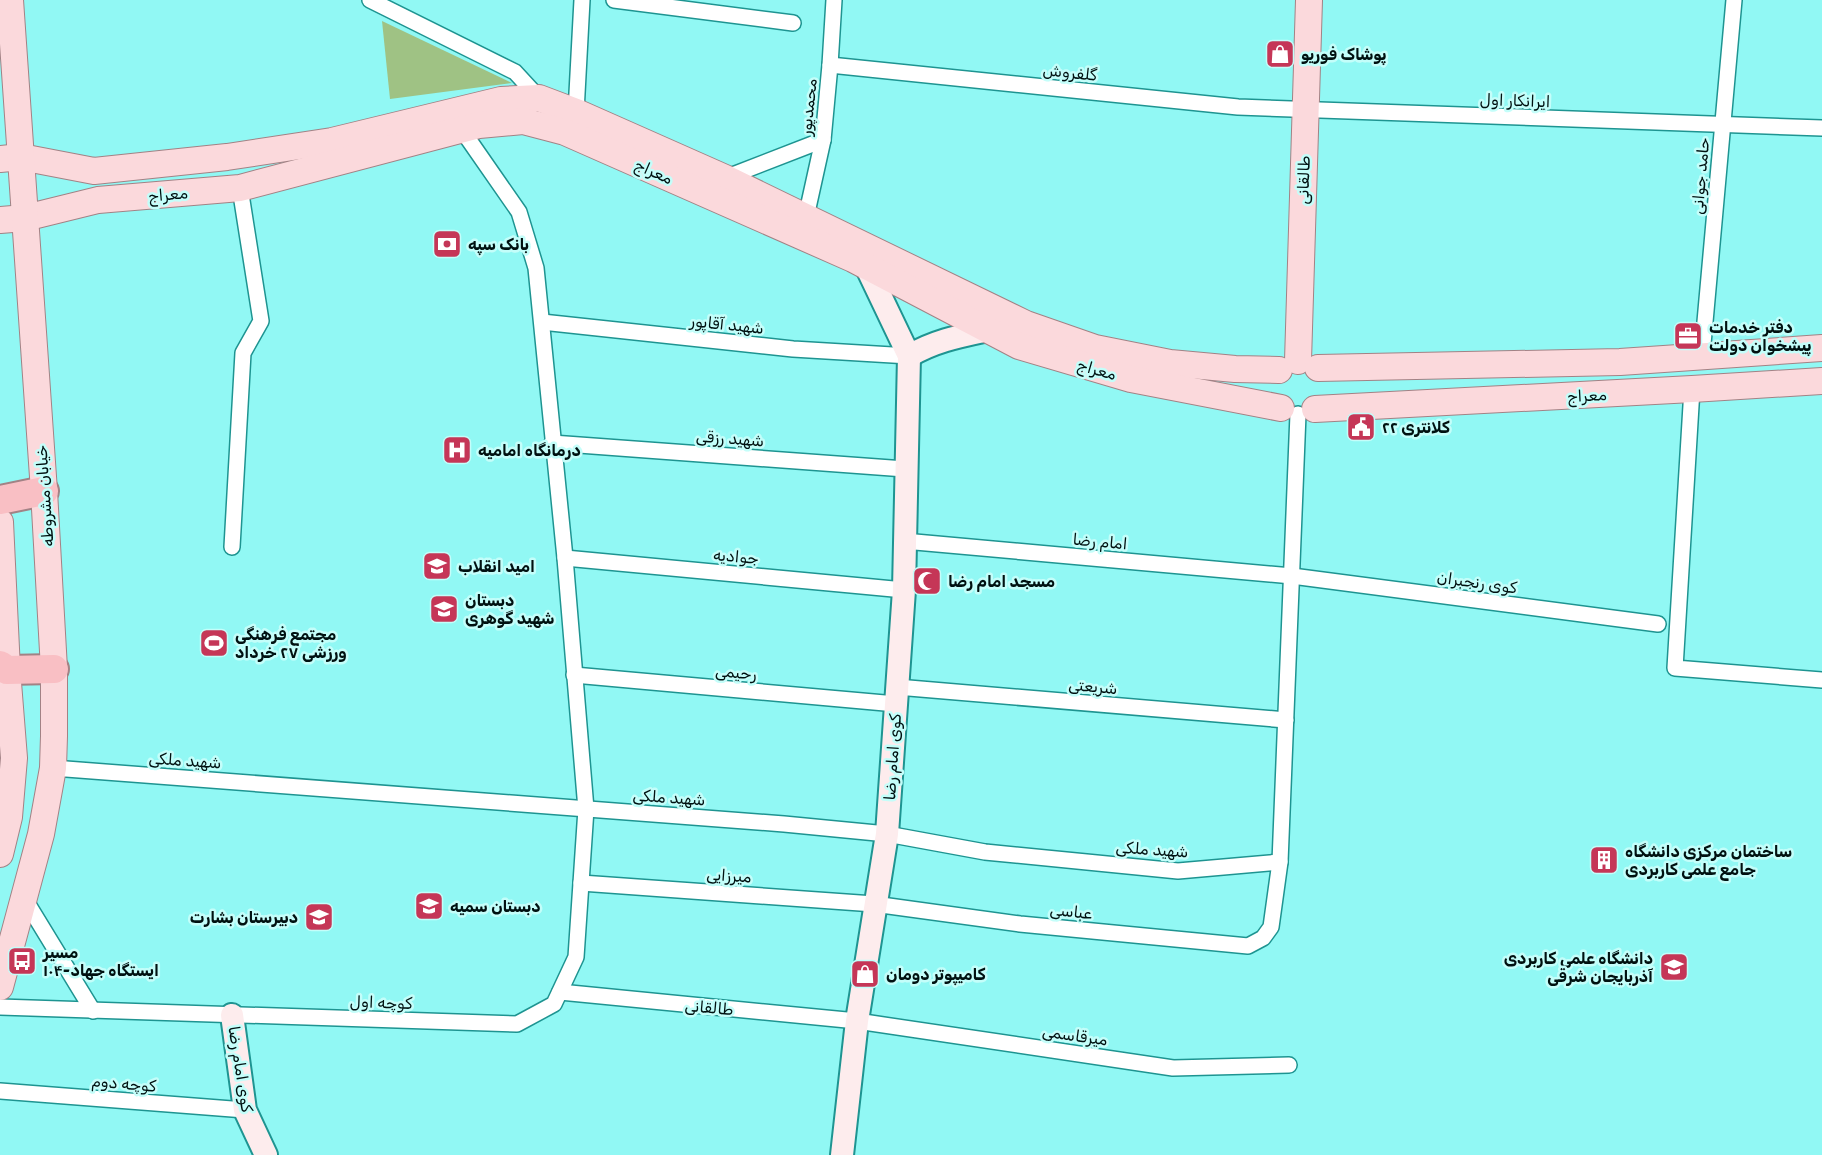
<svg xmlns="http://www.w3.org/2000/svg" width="1822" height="1155" viewBox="0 0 1822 1155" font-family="Rubik,'Noto Naskh Arabic',sans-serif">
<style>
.green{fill:#9fc284}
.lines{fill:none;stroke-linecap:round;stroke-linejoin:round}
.street-casing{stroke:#1e9491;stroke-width:18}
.secondary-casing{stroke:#1e9491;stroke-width:26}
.primary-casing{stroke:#a28285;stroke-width:28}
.highway-casing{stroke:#a28285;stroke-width:32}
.street{stroke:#fff;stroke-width:15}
.secondary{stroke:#fdeced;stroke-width:22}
.primary{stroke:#fbd9dc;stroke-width:26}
.highway{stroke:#f9bfc4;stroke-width:28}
.labels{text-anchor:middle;stroke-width:5;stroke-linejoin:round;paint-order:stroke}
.poi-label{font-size:16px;font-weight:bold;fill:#011;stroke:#c4fefa;text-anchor:start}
.street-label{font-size:16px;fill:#011;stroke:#c4fefa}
</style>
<rect width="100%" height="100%" fill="#91f8f4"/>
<!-- green -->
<path class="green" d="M382,21L512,83L390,99Z"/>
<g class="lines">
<!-- street casing -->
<g class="street-casing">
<g id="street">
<path d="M370,0L515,72L539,98"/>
<path d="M614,0L793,23"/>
<path d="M830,65L1238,107L1822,128"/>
<path d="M576,112L582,0"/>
<path d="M725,178L823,140"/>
<path d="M806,217L823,140L830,65L834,0"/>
<path d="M542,322L793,349L909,356"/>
<path d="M1702,355L1734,0"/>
<path d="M1692,389L1675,668L1822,680"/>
<path d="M552,443L905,469"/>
<path d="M904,541L1292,576L1658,624"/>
<path d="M232,547L243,353L261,321L240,188"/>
<path d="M565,558L904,590"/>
<path d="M574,675L896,704"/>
<path d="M897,687L1286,720"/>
<path d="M53,768L784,824L887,834L985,852L1178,871L1280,862"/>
<path d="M581,883L874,904L1020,924L1248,946L1263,938L1271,927L1280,862L1298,414"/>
<path d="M24,898L93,1011"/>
<path d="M560,992L857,1021L1173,1068L1289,1065"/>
<path d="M0,1007L517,1024L554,1004L576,957L586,809L565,558L536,268L519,212L462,130"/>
<path d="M0,1091L245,1110"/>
</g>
</g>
<!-- secondary casing -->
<g class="secondary-casing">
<g id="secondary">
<path d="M909,356C934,341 960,336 988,330"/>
<path d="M232,1015L245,1110L266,1155"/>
<path d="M842,1155L857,1021L887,834L904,590L909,356L866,266"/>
</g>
</g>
<!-- primary casing -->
<g class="primary-casing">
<g id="primary">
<path d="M0,159L21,157L94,171L227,157L332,141L501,100L539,98L576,112L725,178L1026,324L1095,348L1170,363L1235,369L1279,370"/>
<path d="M0,220L25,218L98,200L240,188L479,125L523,121L565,132L853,259L1019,346L1131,379L1281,408"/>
<path d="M1298,361L1309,0"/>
<path d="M1318,368L1620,362L1822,348"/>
<path d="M1315,409L1692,389L1822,381"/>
<path d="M0,522L7,670L14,758L9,817L0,854"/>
<path d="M0,987L41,834L53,768L54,736V669L44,491L10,0"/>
</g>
</g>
<!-- highway casing -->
<g class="highway-casing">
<g id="highway">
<path d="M0,500L44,491"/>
<path d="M0,665L7,670L54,669"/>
</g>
</g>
<!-- street -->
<use href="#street" class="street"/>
<!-- secondary -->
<use href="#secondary" class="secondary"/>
<!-- primary -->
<use href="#primary" class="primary"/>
<!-- highway -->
<use href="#highway" class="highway"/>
</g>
<!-- icons -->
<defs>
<g id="shop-square" transform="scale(1.5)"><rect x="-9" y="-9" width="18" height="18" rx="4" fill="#c53657" stroke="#c4fefa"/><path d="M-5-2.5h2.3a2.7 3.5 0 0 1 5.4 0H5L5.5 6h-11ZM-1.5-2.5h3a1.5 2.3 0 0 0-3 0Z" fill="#fff"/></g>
<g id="bank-square" transform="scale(1.5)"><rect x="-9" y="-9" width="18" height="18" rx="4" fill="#c53657" stroke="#c4fefa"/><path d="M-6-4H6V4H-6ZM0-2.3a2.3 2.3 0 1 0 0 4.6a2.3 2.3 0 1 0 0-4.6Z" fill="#fff"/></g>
<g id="office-square" transform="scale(1.5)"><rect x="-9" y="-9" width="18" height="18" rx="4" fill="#c53657" stroke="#c4fefa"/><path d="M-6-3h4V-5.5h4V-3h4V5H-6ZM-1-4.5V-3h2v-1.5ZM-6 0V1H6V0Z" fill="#fff"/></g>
<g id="civic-square" transform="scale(1.5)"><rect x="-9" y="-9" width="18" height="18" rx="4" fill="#c53657" stroke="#c4fefa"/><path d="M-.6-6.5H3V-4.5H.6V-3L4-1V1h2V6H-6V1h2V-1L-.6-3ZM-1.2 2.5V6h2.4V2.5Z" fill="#fff"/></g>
<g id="hospital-square" transform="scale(1.5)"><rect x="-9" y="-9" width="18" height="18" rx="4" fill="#c53657" stroke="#c4fefa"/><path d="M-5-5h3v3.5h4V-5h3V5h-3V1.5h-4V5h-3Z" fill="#fff"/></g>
<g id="school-square" transform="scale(1.5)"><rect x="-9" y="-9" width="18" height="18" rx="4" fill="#c53657" stroke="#c4fefa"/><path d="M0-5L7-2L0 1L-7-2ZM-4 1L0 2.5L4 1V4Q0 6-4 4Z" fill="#fff"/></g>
<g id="mosque-square" transform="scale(1.5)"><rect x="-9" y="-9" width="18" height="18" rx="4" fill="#c53657" stroke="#c4fefa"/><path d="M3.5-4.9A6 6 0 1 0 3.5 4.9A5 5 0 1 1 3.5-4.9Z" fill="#fff"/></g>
<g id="stadium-square" transform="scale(1.5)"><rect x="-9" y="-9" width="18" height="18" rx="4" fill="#c53657" stroke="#c4fefa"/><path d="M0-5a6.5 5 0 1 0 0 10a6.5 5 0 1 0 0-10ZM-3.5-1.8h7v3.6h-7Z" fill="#fff"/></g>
<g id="building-square" transform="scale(1.5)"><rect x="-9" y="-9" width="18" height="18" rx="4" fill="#c53657" stroke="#c4fefa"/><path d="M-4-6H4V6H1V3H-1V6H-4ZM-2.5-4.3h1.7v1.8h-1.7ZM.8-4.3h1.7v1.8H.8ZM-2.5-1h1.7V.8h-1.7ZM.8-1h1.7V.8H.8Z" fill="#fff"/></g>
<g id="bus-square" transform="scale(1.5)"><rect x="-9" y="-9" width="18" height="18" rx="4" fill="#c53657" stroke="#c4fefa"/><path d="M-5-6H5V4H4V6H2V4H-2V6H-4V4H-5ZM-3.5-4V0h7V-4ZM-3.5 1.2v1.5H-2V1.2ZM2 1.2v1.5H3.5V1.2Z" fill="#fff"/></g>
<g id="university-square" transform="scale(1.5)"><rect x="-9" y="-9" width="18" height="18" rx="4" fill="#c53657" stroke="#c4fefa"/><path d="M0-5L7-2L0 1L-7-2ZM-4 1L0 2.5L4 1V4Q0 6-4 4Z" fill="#fff"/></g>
</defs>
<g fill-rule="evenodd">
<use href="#shop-square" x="1280" y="54"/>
<use href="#bank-square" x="447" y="244"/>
<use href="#office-square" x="1688" y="336"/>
<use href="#civic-square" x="1361" y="427"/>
<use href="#hospital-square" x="457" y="450"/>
<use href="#school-square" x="437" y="566"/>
<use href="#mosque-square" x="927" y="581"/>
<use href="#school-square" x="444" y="609"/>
<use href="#stadium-square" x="214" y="643"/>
<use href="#building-square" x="1604" y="860"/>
<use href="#school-square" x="429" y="906"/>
<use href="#school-square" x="319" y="917"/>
<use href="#bus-square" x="22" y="961"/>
<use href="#university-square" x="1674" y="967"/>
<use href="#shop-square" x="865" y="974"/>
</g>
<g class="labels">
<!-- poi labels -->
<g class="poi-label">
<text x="1301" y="60">پوشاک فوریو</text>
<text x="468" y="250">بانک سپه</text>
<text x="1709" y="333">دفتر خدمات<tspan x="1709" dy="18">پیشخوان دولت</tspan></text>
<text x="1382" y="433">کلانتری ٢٢</text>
<text x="478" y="456">درمانگاه امامیه</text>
<text x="458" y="572">امید انقلاب</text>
<text x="948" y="587">مسجد امام رضا</text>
<text x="465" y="606">دبستان<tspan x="465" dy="18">شهید گوهری</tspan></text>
<text x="235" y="640">مجتمع فرهنگی<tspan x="235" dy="18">ورزشی ۲۷ خرداد</tspan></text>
<text x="1625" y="857">ساختمان مرکزی دانشگاه<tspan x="1625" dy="18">جامع علمی کاربردی</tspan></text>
<text x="450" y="912">دبستان سمیه</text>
<text x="298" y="923" text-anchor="end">دبیرستان بشارت</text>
<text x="43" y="958">مسیر<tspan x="43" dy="18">۱۰۴-ایستگاه جهاد</tspan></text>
<text x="1653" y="964" text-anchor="end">دانشگاه علمی کاربردی<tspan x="1653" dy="18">آذربایجان شرقی</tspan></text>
<text x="886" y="980">کامیپوتر دومان</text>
</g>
<!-- street labels -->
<g class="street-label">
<text transform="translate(1070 72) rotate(6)" y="6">گلفروش</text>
<text transform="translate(1515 100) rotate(2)" y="6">ایرانکار اول</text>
<text transform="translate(808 107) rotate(-84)" y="6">محمدپور</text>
<text transform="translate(654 171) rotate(24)" y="6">معراج</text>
<text transform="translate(1700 176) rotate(-85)" y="6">حامد جوانی</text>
<text transform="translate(1303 180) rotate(-88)" y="6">طالقانی</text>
<text transform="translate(168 194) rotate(-5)" y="6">معراج</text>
<text transform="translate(727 324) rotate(6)" y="6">شهید آقاپور</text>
<text transform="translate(1097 369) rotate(16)" y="6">معراج</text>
<text transform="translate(1587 395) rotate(-3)" y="6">معراج</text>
<text transform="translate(730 438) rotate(4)" y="6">شهید رزقی</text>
<text transform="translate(44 496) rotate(-94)" y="6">خیابان مشروطه</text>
<text transform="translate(1100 541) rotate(5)" y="6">امام رضا</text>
<text transform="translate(736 556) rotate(5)" y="6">جوادیه</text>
<text transform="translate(1477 582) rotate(8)" y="6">کوی رنجبران</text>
<text transform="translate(736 672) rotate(5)" y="6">رحیمی</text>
<text transform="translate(1093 686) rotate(5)" y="6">شریعتی</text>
<text transform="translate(892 757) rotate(-86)" y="6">کوی امام رضا</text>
<text transform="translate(185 760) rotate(4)" y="6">شهید ملکی</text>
<text transform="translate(669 797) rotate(4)" y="6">شهید ملکی</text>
<text transform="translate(1152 849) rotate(4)" y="6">شهید ملکی</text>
<text transform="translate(729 875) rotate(4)" y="6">میرزایی</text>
<text transform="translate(1071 911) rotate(6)" y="6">عباسی</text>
<text transform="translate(381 1002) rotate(2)" y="6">کوچه اول</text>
<text transform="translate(709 1007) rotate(5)" y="6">طالقانی</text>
<text transform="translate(1075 1035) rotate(8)" y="6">میرقاسمی</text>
<text transform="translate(241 1069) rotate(81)" y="6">کوی امام رضا</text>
<text transform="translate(124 1083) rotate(5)" y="6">کوچه دوم</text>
</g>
</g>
</svg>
